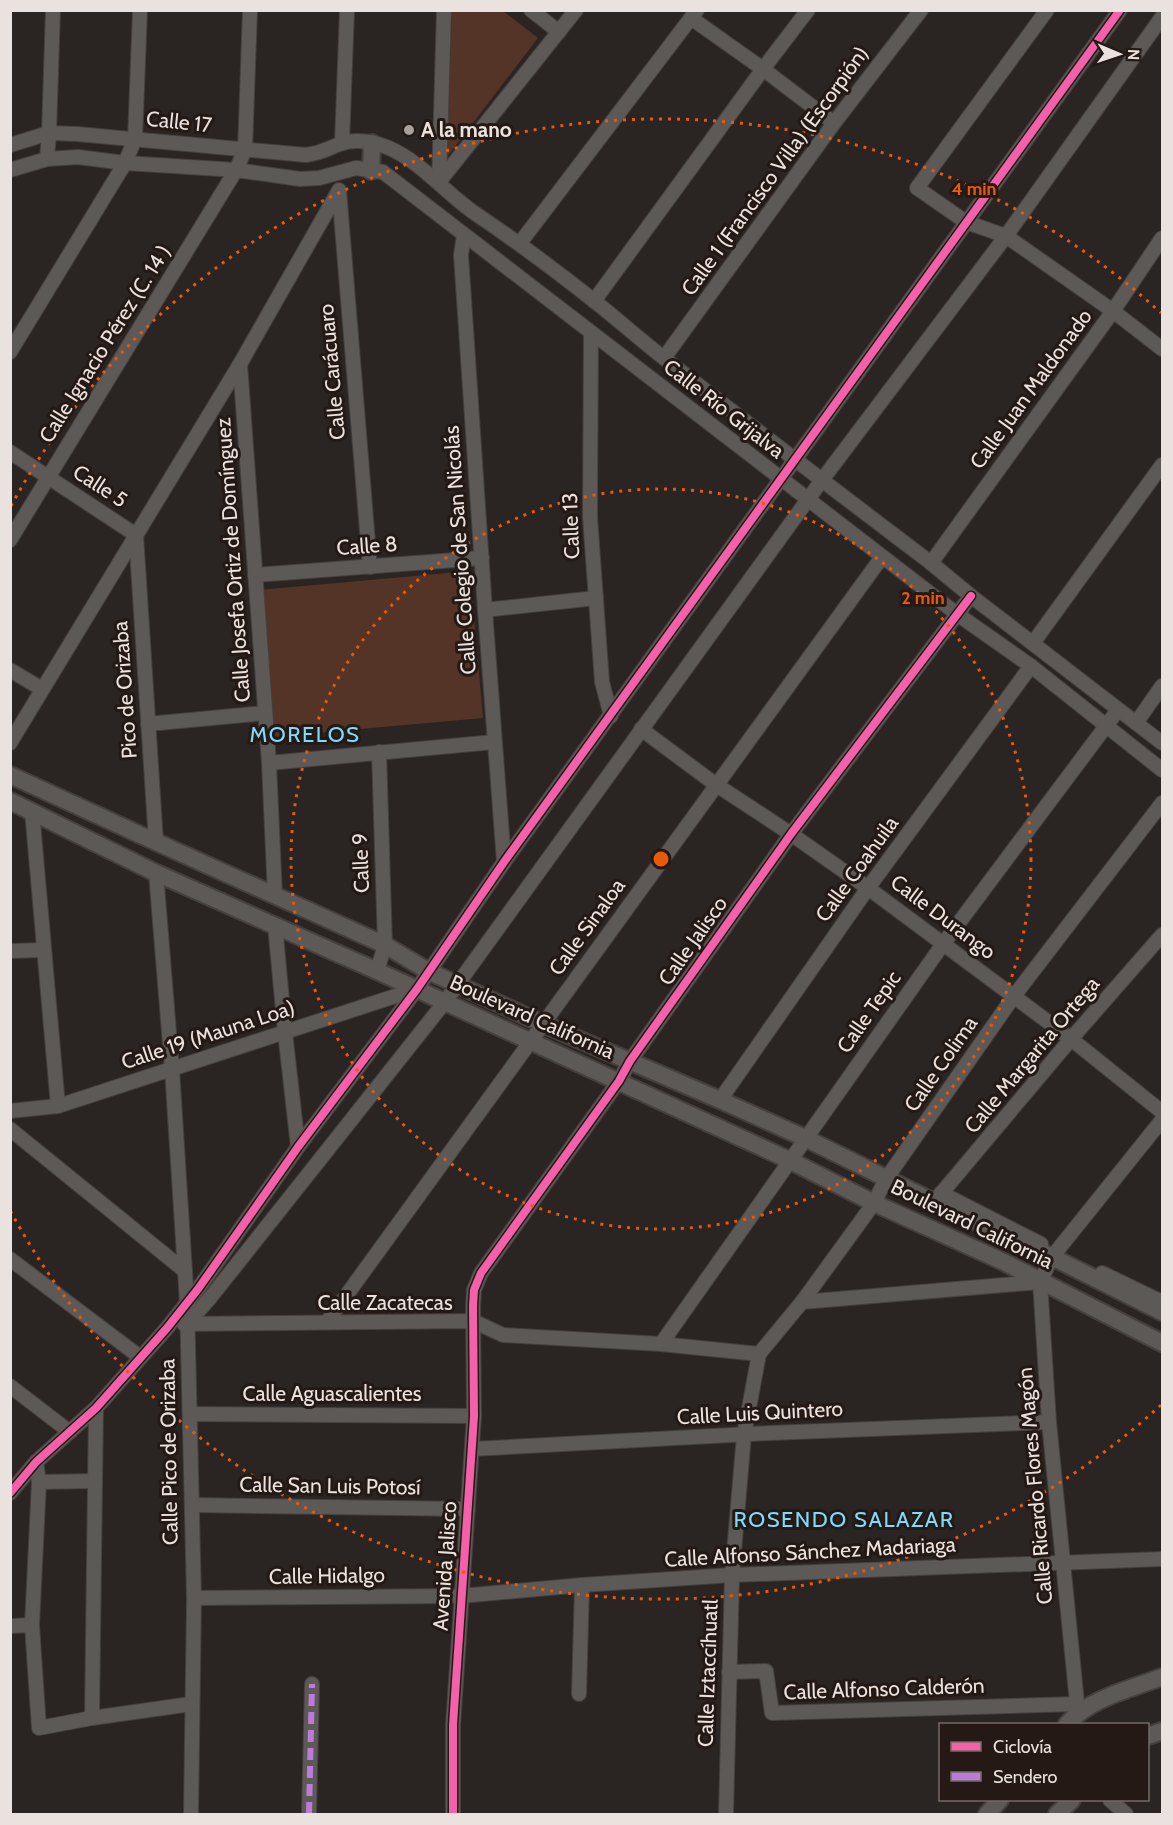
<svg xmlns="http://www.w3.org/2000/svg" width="1173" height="1825" viewBox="0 0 1173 1825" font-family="Cabin,sans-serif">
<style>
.green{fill:#543426}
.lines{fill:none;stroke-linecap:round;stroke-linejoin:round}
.minor-casing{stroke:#45403e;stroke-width:16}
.tertiary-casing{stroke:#45403e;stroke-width:20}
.minor{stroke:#5d5957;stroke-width:14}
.tertiary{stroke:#5d5957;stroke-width:16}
.quiet{stroke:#bd7bd9;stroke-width:6;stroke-dasharray:12 6;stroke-linecap:butt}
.cycleway-casing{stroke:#241914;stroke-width:11}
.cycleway{stroke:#f560ab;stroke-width:8}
.ring{fill:none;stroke:#e8590c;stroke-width:3;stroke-dasharray:3 6}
.poi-dot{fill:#a7a09c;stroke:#241914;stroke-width:2}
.labels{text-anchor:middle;stroke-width:6;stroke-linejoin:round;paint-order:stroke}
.street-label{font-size:21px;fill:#eae2de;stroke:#241914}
.poi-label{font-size:21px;font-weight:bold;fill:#eae2de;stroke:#241914;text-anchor:start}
.neighbourhood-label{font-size:22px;letter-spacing:1.5px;fill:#7ddbfb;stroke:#241914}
.centre{fill:#e8590c;stroke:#241914;stroke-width:3}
.ring-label{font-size:18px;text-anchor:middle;font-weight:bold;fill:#e8590c;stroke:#241914;stroke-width:6;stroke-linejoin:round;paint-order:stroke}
</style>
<rect width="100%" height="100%" fill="#2a2422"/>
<!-- green -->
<g class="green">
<path d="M452,11H503L538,38L447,157Z"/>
<path d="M470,571L483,718L272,737L259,590Z"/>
</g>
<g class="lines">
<!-- minor casing -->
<g class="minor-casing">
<g id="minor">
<path d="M531,10L559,32"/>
<path d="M1047,10L917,188L966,222L1006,236L1113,311L1162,349"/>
<path d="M691,18L763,69L834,123"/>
<path d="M342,143L347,10"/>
<path d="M10,145L49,133L77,134L306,155C323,153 326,149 340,144C355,138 375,142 389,148C423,163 446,194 476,214C516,241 555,270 593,300C616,318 637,337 660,355C749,425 840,494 931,563L971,596L1162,743"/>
<path d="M47,159L49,133L53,10"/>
<path d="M10,170L47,159L78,157L125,163L236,170L300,179L319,178L356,168L383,172L957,614L1031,666L1162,770"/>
<path d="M439,182L576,10"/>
<path d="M439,182L444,10"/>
<path d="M339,190L370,567"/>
<path d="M464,235L461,255L485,610L504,862"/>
<path d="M520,243L697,10"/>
<path d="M594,301L763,69L808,10"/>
<path d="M591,333L590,517L602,682L611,716"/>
<path d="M10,352L125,163L135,139L140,10"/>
<path d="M664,358L834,123L921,10"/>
<path d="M240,364L269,763L275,896"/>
<path d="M10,452L136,535L156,842"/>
<path d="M10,540L236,170L245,150L250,10"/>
<path d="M931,563L1113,311L1162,238"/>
<path d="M255,575L482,558"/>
<path d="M485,610L596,598"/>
<path d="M1033,643L1162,465"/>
<path d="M10,670L42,689"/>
<path d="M1136,723L1162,686"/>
<path d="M148,724L265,713"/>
<path d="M641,729L715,784L791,834L868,888L1071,1039L1162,1112"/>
<path d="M10,743L240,364L338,192"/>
<path d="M269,763L494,742"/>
<path d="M32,811L58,1106"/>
<path d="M156,873L172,1069L187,1303L194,1598L191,1814"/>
<path d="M275,925L285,1032L298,1147"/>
<path d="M10,951L44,950"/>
<path d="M377,971L385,945L379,752"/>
<path d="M720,1100L868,888L1031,666"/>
<path d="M10,1111L58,1106L417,989"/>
<path d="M10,1129L185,1271"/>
<path d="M941,1193L1041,1244"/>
<path d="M934,1202L1071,1039L1162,935"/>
<path d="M10,1259L140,1357"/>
<path d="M1102,1273L1162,1302"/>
<path d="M802,1302L1040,1282"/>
<path d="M327,1322L882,557"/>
<path d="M184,1324L473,1321L503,1335L661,1344L759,1354"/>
<path d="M187,1324L210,1298L444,1003L822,480L1006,236L1162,17"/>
<path d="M661,1344L943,944L1118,710"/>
<path d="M10,1386L70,1432"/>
<path d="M190,1414L474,1416"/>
<path d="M472,1449L770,1433L1049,1422"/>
<path d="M36,1462L39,1482L32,1625L39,1728L92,1718L191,1704"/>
<path d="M39,1482L94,1481"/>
<path d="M10,1493L36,1462L96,1408L167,1328L198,1289L298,1147L417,989L504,862L1120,10"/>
<path d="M192,1505L468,1509"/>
<path d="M194,1598L461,1596L582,1585L732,1575L1162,1559"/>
<path d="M10,1626L32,1625"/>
<path d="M729,1672L766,1671L772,1713L1077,1704"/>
<path d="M579,1694L582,1585"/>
<path d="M1078,1713L1049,1422L1040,1282L1052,1257L1162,1120"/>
<path d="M92,1718L96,1408"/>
<path d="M1110,1800L1126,1814"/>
<path d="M309,1814L312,1684"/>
<path d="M453,1814V1725L474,1416L473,1306L474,1290L481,1273L619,1081L630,1061L791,834L971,596"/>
<path d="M726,1814L732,1575L744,1435L759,1354L802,1302L874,1203L886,1179L1014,996L1162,803"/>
</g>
</g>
<!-- tertiary casing -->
<g class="tertiary-casing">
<g id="tertiary">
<path d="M371,171L372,143"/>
<path d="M10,775L156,842L385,945L428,971L543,1024L720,1100L805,1138L934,1202L1052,1257L1162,1312"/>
<path d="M10,801L156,873L375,970L789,1160L874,1203L1004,1262L1162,1343"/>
<path d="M1067,1724C1091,1698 1130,1689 1162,1677"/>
<path d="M1148,1736L1162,1731"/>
<path d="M987,1814L1000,1800"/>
<path d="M1057,1814L1072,1800"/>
</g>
</g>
<!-- minor -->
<use href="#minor" class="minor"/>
<!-- tertiary -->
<use href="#tertiary" class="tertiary"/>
<!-- quiet -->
<path class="quiet" d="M309,1814L312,1684"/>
<!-- cycleway casing -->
<g class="cycleway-casing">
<g id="cycleway">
<path d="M10,1493L36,1462L96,1408L167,1328L198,1289L298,1147L417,989L504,862L1120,10"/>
<path d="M453,1814V1725L474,1416L473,1306L474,1290L481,1273L619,1081L630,1061L791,834L971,596"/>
</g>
</g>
<!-- cycleway -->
<use href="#cycleway" class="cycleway"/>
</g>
<!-- distance rings -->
<g class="ring">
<circle cx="661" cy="859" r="370"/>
<path d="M1161 1405A740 740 0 0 1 11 1212M11 506A740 740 0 0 1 1161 313"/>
</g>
<!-- markers -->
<circle class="poi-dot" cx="409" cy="130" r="6"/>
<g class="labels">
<!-- street labels -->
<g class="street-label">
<text transform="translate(179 122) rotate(6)" y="7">Calle 17</text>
<text transform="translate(775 171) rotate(-54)" y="7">Calle 1 (Francisco Villa) (Escorpión)</text>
<text transform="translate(105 344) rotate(-58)" y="7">Calle Ignacio Pérez (C. 14 )</text>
<text transform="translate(332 372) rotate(-95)" y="7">Calle Carácuaro</text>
<text transform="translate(1031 389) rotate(-54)" y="7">Calle Juan Maldonado</text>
<text transform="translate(724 409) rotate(38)" y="7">Calle Río Grijalva</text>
<text transform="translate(100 486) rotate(33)" y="7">Calle 5</text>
<text transform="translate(571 526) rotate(-92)" y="7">Calle 13</text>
<text transform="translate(367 546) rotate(-4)" y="7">Calle 8</text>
<text transform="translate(460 550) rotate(-94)" y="7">Calle Colegio de San Nicolás</text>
<text transform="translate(233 560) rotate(-94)" y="7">Calle Josefa Ortiz de Domínguez</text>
<text transform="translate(125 690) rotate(-94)" y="7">Pico de Orizaba</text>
<text transform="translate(361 863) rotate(-92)" y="7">Calle 9</text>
<text transform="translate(857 869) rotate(-54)" y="7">Calle Coahuila</text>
<text transform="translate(943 917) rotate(37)" y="7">Calle Durango</text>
<text transform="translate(587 927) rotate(-54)" y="7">Calle Sinaloa</text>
<text transform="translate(693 941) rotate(-55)" y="7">Calle Jalisco</text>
<text transform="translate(869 1012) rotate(-55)" y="7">Calle Tepic</text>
<text transform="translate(532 1017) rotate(24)" y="7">Boulevard California</text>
<text transform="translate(208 1035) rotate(-18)" y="7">Calle 19 (Mauna Loa)</text>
<text transform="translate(1032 1055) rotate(-50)" y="7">Calle Margarita Ortega</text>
<text transform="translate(941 1064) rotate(-55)" y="7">Calle Colima</text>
<text transform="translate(972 1224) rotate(26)" y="7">Boulevard California</text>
<text x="385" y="1310">Calle Zacatecas</text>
<text x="332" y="1401">Calle Aguascalientes</text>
<text transform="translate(760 1413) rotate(-3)" y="7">Calle Luis Quintero</text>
<text transform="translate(169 1452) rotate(-91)" y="7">Calle Pico de Orizaba</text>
<text transform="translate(330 1486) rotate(1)" y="7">Calle San Luis Potosí</text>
<text transform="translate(1035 1486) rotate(-95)" y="7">Calle Ricardo Flores Magón</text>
<text transform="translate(810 1552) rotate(-3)" y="7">Calle Alfonso Sánchez Madariaga</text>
<text transform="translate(445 1566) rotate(-86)" y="7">Avenida Jalisco</text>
<text transform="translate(327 1576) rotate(-1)" y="7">Calle Hidalgo</text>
<text transform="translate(708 1673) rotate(-88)" y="7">Calle Iztaccíhuatl</text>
<text transform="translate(884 1689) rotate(-2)" y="7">Calle Alfonso Calderón</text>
</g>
<!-- poi labels -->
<g class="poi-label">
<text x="421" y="137">A la mano</text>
</g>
<!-- neighbourhood labels -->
<g class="neighbourhood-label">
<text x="305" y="742">MORELOS</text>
<text x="844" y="1527">ROSENDO SALAZAR</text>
</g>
</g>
<circle cx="661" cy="859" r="9" class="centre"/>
<g class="ring-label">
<text x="974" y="195">4 min</text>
<text x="923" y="604">2 min</text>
</g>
<!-- border -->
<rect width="1173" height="1825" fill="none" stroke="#eae2de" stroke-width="24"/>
<!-- legend -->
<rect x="939" y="1723" width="210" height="78" fill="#241914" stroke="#736965" stroke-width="1.5"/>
<rect x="951" y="1742" width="30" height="9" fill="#f560ab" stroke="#736965" stroke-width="1.5"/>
<text x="993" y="1753" font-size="18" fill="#eae2de">Ciclovía</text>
<rect x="951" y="1772" width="30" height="9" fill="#bd7bd9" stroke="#736965" stroke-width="1.5"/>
<text x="993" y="1783" font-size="18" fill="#eae2de">Sendero</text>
<!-- north arrow -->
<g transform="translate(1119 54) rotate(92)" stroke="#241914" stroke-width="4.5" paint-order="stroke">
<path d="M0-4.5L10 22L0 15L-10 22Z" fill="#eae2de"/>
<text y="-9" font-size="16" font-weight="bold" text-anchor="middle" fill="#eae2de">N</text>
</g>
</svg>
